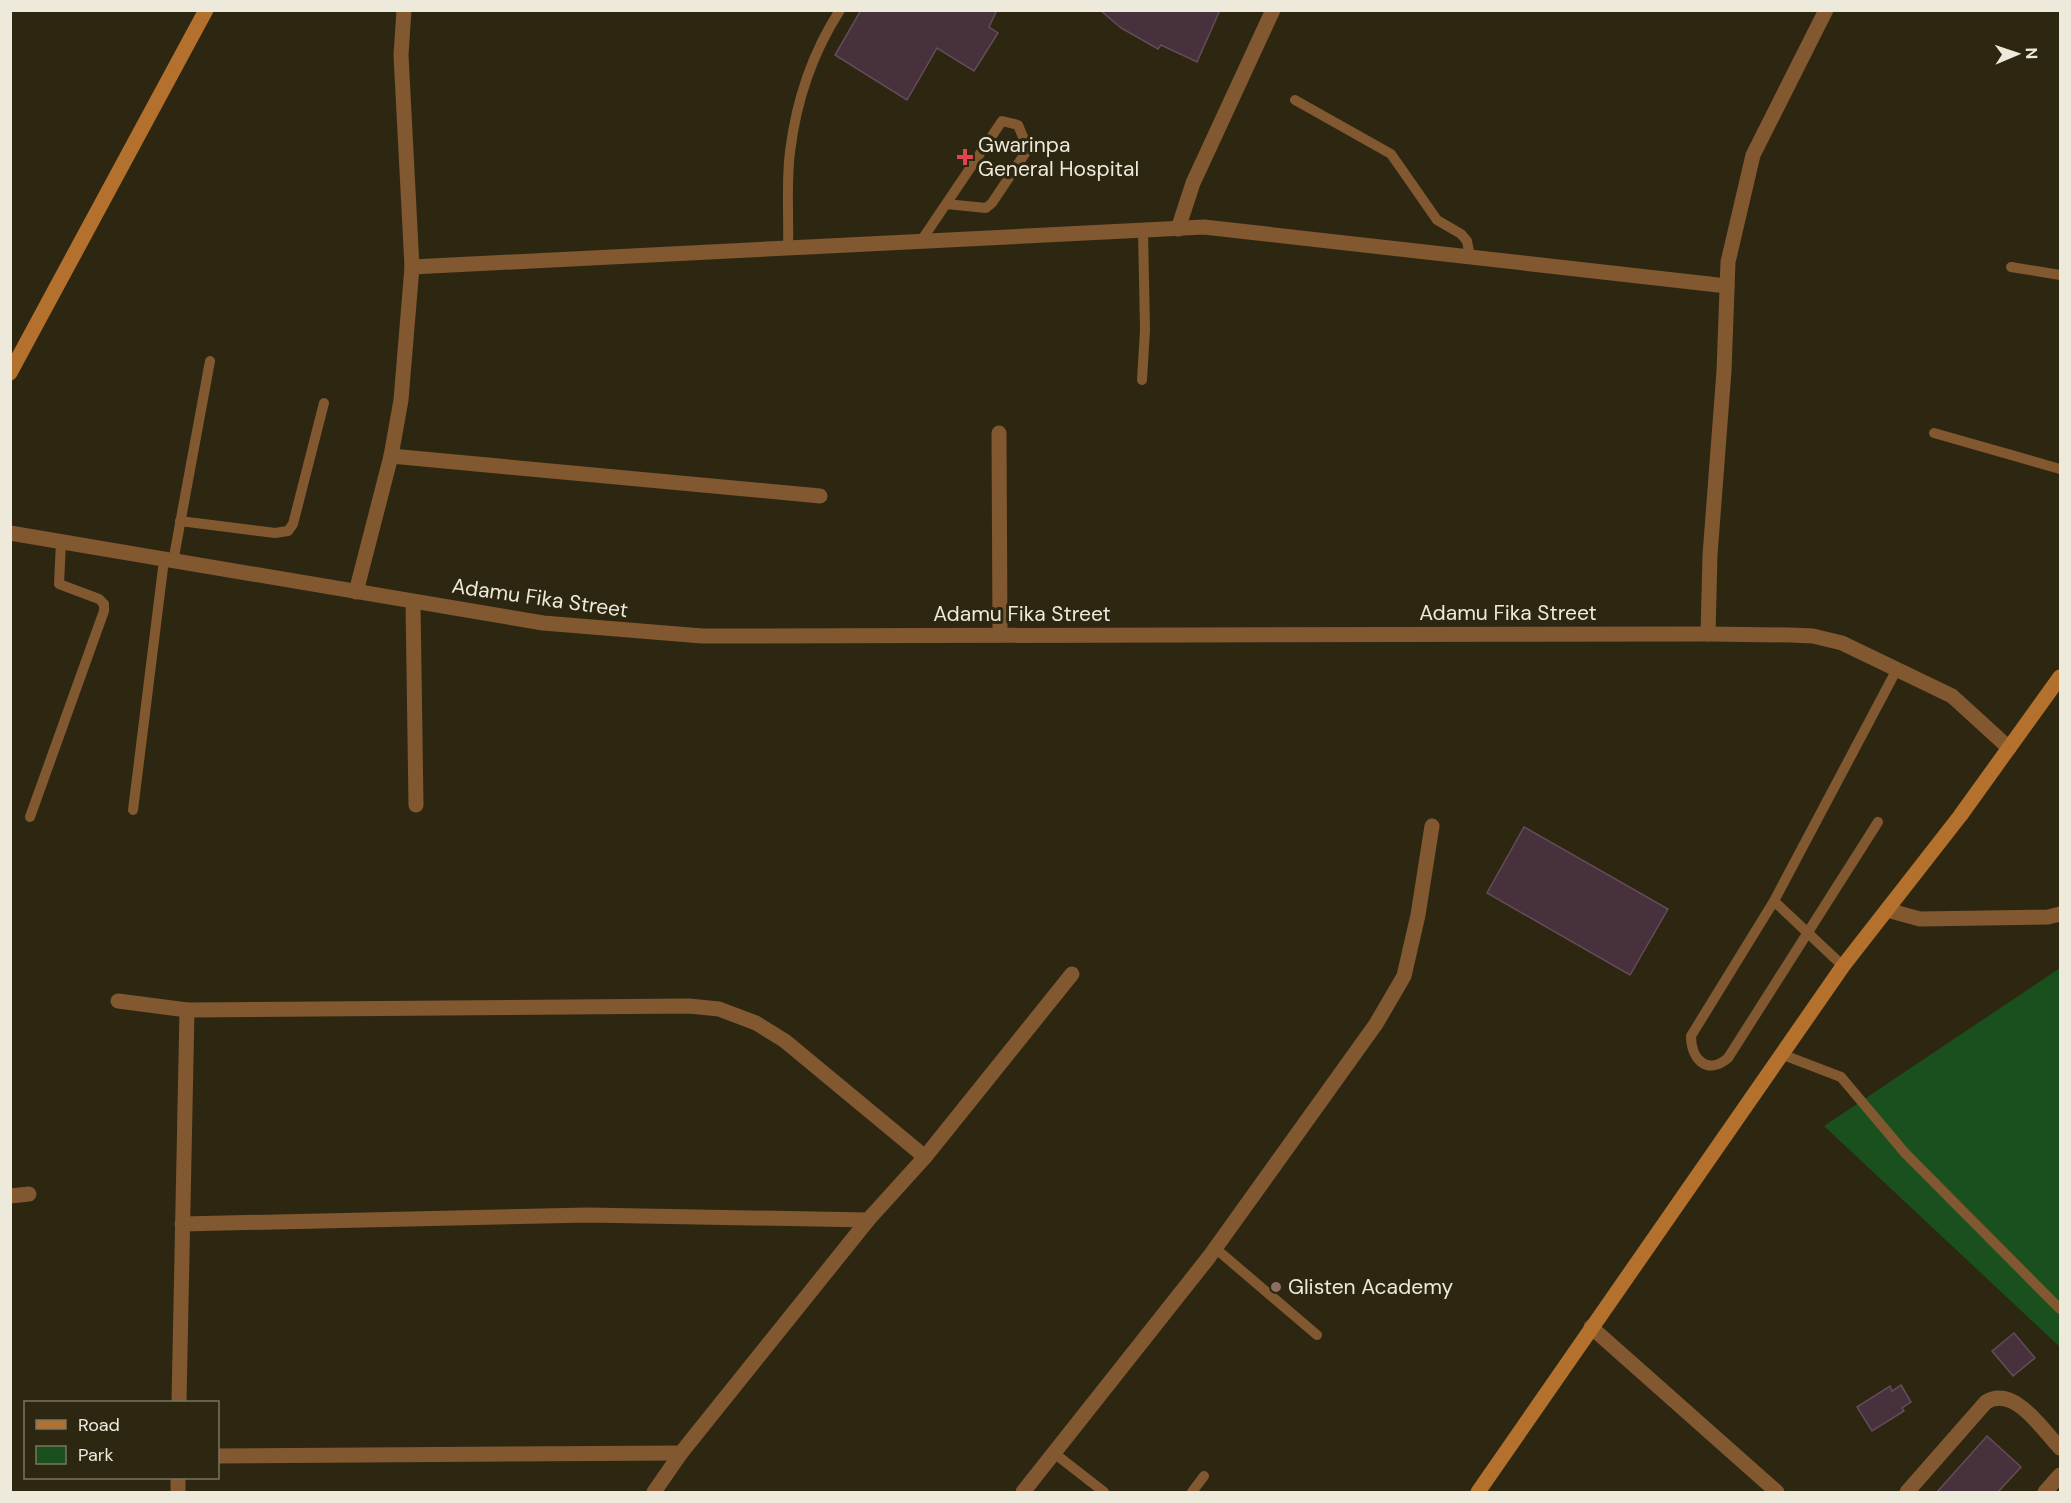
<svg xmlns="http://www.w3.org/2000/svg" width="2071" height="1503" viewBox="0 0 2071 1503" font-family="'DM Sans',sans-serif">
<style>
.green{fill:#19501d}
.building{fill:#47313d;stroke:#644c59;stroke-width:1.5}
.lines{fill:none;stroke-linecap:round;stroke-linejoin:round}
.lane{stroke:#815830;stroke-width:10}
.street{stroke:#815830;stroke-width:15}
.secondary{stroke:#b3712d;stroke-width:15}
.health-dot{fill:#e0444e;stroke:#2d2711;stroke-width:2}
.education-dot{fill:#8d6e63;stroke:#2d2711;stroke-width:2}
.labels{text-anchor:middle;stroke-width:6;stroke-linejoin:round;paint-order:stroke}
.poi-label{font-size:21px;fill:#ede9db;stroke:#2d2711;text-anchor:start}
.street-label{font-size:21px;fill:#ede9db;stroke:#2d2711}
</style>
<rect width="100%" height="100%" fill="#2d2711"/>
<!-- green -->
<path class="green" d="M2060,968V1347L1824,1126Z"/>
<!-- building -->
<g class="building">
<path d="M861,10H997L989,27L998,33L974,71L937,48L907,100L835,55Z"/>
<path d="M1100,10H1220L1197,62L1161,45L1158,49L1121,28Z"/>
<path d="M1524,827L1668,909L1630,975L1487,893Z"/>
<path d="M2014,1333L2035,1358L2013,1376L1992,1351Z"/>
<path d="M1901,1385L1911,1402L1902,1408L1904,1411L1872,1431L1857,1407L1890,1386L1892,1391Z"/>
<path d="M1987,1436L2021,1467L1998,1492H1937Z"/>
</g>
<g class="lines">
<!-- lane -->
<g class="lane">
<path d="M1295,100L1391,154L1437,220L1461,234L1467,241L1470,257"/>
<path d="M921,241L1002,121L1018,125L1028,149L992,203L986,208L946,204"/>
<path d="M788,248C789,217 786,183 790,152C796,102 813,52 840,10"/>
<path d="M2011,267L2060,275"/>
<path d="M1142,380L1145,330L1143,230"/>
<path d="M1934,433L2060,469"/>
<path d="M180,521L275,533L288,531L293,524L324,403"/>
<path d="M173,562L210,361"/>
<path d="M133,810L164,560"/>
<path d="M30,817L104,611V604L99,599L59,584L61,542"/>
<path d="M1774,901L1691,1036C1691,1059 1707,1076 1728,1058L1878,822"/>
<path d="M1843,966L1774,901L1897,669"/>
<path d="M1781,1054L1841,1077L1905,1153L2060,1309"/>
<path d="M1215,1248L1317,1335"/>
<path d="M1054,1453L1104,1492"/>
<path d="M1192,1492L1204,1476"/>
</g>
<!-- street -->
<g class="street">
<path d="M1178,229L1193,183L1273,10"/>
<path d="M412,267L1204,227L1727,286"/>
<path d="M999,433L1000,635"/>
<path d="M391,456L820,496"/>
<path d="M10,533L543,623L702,636L1708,634L1790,635L1813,636L1842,643L1952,696L2009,748"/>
<path d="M356,592L391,456L401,400L412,267L401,55L404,10"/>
<path d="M413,602L416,805"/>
<path d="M1708,634L1710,555L1724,371L1728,262L1753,155L1826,10"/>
<path d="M1887,910L1920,919L2048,917L2060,914"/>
<path d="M118,1001L187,1010L179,1402"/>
<path d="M187,1010L689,1006L719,1009L756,1023L785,1041L925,1157"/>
<path d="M10,1196L29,1194"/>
<path d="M182,1224L588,1215L868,1220"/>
<path d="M1591,1327L1777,1492"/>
<path d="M218,1456L681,1453"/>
<path d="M178,1478V1492"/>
<path d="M654,1492L681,1453L868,1220L925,1157L1072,974"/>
<path d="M1023,1492L1209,1257L1376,1024L1404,976L1418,915L1432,826"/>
<path d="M1907,1492L1986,1402C2014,1385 2042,1429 2060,1448"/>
<path d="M2045,1492L2060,1475"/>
</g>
<!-- secondary -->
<g class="secondary">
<path d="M10,373L206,10"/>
<path d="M1478,1492L1843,966L1960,816L2060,677"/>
</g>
</g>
<!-- markers -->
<path class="health-dot" d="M962 148h6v6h6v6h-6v6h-6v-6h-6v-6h6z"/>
<circle class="education-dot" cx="1276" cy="1287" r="6"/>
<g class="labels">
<!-- poi labels -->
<g class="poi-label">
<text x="978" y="152">Gwarinpa<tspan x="978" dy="24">General Hospital</tspan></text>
<text x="1288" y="1294">Glisten Academy</text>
</g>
<!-- street labels -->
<g class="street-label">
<text transform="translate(540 598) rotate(8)" y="7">Adamu Fika Street</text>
<text x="1508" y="620">Adamu Fika Street</text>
<text x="1022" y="621">Adamu Fika Street</text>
</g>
</g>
<!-- border -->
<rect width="2071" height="1503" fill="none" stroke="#ede9db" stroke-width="24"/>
<!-- legend -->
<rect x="24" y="1401" width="195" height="78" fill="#2d2711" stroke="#7a7562" stroke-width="1.5"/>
<rect x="36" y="1420" width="30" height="9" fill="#b3712d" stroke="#7a7562" stroke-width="1.5"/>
<text x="78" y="1431" font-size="18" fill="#ede9db">Road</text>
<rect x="36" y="1446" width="30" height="18" fill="#19501d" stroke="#7a7562" stroke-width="1.5"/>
<text x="78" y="1461" font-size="18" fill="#ede9db">Park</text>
<!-- north arrow -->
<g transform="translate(2017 54) rotate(88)" stroke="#2d2711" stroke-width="4.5" paint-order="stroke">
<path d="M0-4.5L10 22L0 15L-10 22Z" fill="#ede9db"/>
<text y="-9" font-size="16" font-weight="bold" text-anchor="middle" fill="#ede9db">N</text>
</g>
</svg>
